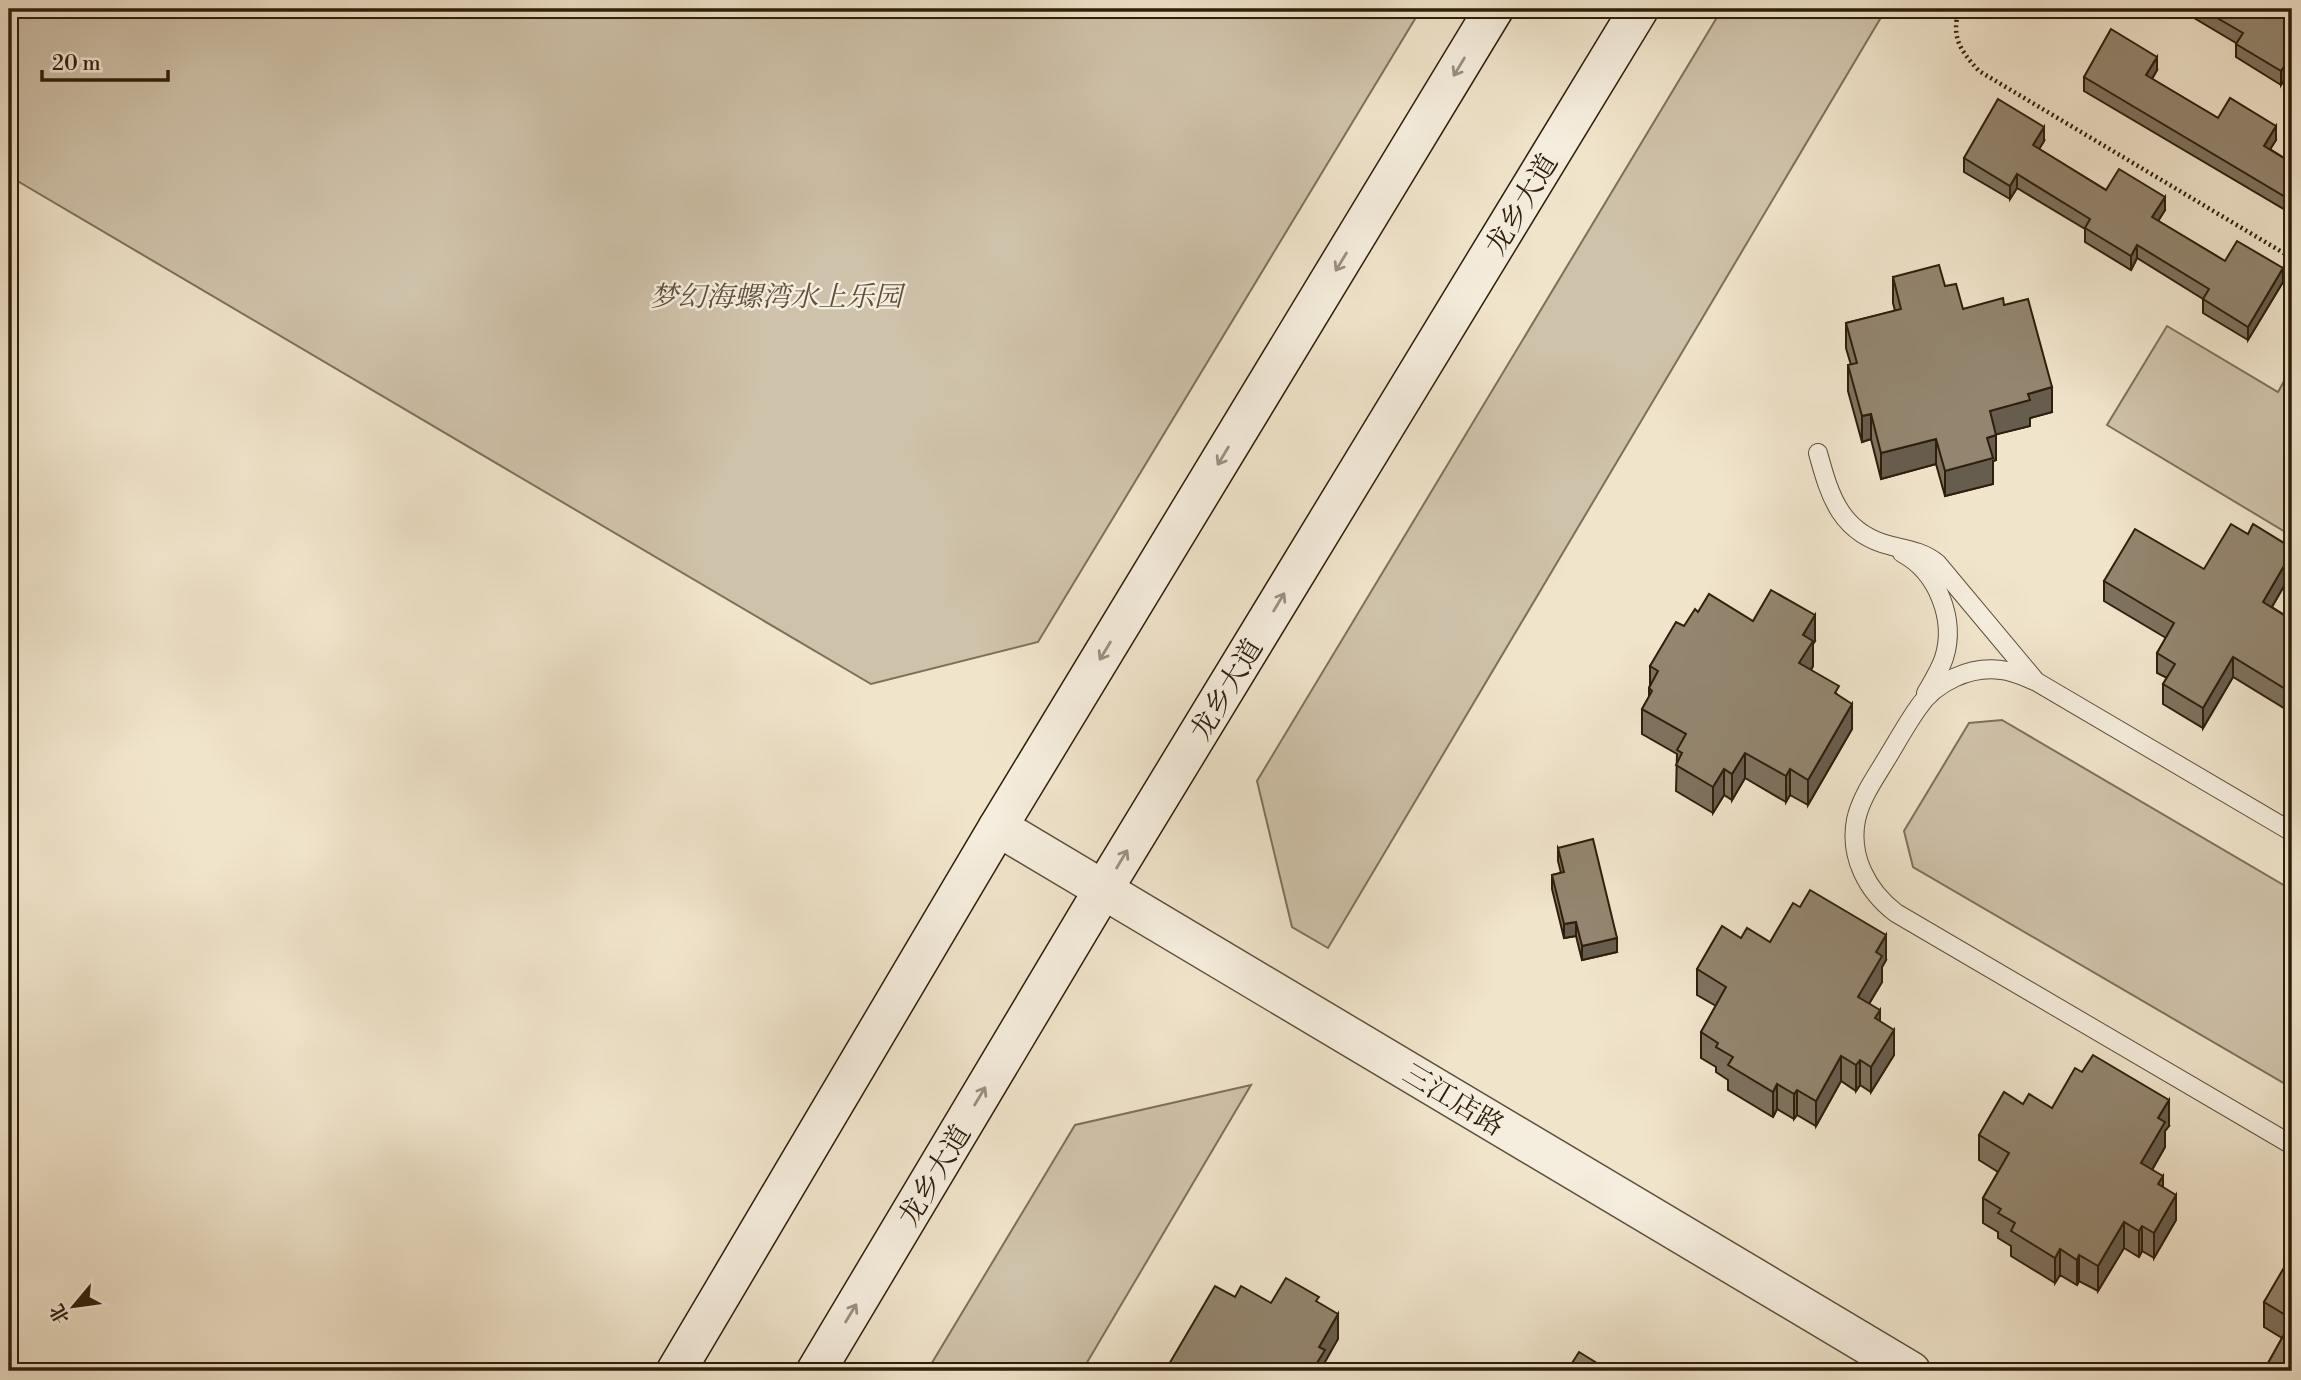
<svg xmlns="http://www.w3.org/2000/svg" width="2301" height="1380" viewBox="0 0 2301 1380" font-family="'Libre Bodoni','Noto Serif SC',serif">
<style>
.green{fill:#cfc2aa;stroke:#7e705a;stroke-width:2}
.lines{fill:none;stroke-linecap:round;stroke-linejoin:round}
.service-casing{stroke:#5e503b;stroke-width:20}
.tertiary-casing{stroke:#5e503b;stroke-width:41}
.secondary-casing{stroke:#2e1e0b;stroke-width:41}
.path{stroke:#2e1e0b;stroke-width:4.5;stroke-dasharray:2 3.5;stroke-linecap:butt}
.service{stroke:#f5eddd;stroke-width:18}
.tertiary{stroke:#f5eddd;stroke-width:38}
.secondary{stroke:#f5eddd;stroke-width:38}
.wall{fill:#7e725f;stroke:#2e1e0b;stroke-width:2}
.shaded-wall{fill:#675d4e;stroke:#2e1e0b;stroke-width:2}
.building{fill:#93856f;stroke:#2e1e0b;stroke-width:2}
.oneway{stroke:#9b907e}
.labels{text-anchor:middle;stroke-width:5;stroke-linejoin:round;paint-order:stroke}
.street-label{font-size:28px;fill:#2e1e0b;stroke:#f5eddd}
.park-label{font-size:28px;font-style:italic;fill:#5e4f3b;stroke:#f5eddd}
</style>
<rect width="100%" height="100%" fill="#f0e4cb"/>
<filter id="stains"><feTurbulence type="fractalNoise" baseFrequency=".00286" numOctaves="4"/><feColorMatrix values="0 0 0 0 .2 0 0 0 0 .09 0 0 0 0 .02 0 0 0 .5 -.17"/></filter>
<radialGradient id="worn" r=".72"><stop offset=".6" stop-color="#630" stop-opacity="0"/><stop offset="1" stop-color="#630" stop-opacity=".3"/></radialGradient>
<!-- green -->
<g class="green">
<path d="M9,9H1421L1038,642L871,684L9,176Z"/>
<path d="M1722,9H1886L1328,948L1292,927L1257,781Z"/>
<path d="M2167,326L2278,392L2292,367V536L2107,425Z"/>
<path d="M2002,720L2292,890V1088L1913,867L1904,831L1969,723Z"/>
<path d="M1251,1085L1082,1371H927L1075,1125Z"/>
</g>
<g class="lines">
<!-- service casing -->
<g class="service-casing">
<g id="service">
<path d="M1818,453C1830,497 1841,534 1892,546C1909,550 1923,552 1937,563L2034,679"/>
<path d="M1902,553C1938,572 1956,620 1944,658C1940,670 1933,681 1926,693"/>
<path d="M2292,832L2037,682C2025,677 2014,671 2001,670C1970,666 1935,682 1918,708C1908,722 1899,738 1890,753C1878,774 1861,796 1856,820C1849,856 1867,891 1896,913L2292,1145"/>
</g>
</g>
<!-- tertiary casing -->
<g class="tertiary-casing">
<path id="tertiary" d="M998,827L1911,1371"/>
</g>
<!-- secondary casing -->
<g class="secondary-casing">
<g id="secondary">
<path d="M676,1371L998,827L1494,9"/>
<path d="M816,1371L1103,890L1639,9"/>
</g>
</g>
<!-- path -->
<path class="path" d="M1959,9C1951,38 1960,50 1979,71L2292,258"/>
<!-- service -->
<use href="#service" class="service"/>
<!-- tertiary -->
<use href="#tertiary" class="tertiary"/>
<!-- secondary -->
<use href="#secondary" class="secondary"/>
</g>
<!-- wall -->
<g class="wall">
<path d="M2155,9H2166L2163,14Z"/>
<path d="M2179,9H2292V77L2288,74L2281,85L2236,57V43Z"/>
<path d="M2157,70L2152,79L2218,118L2276,140L2270,149L2292,163V214L2084,91V77Z"/>
<path d="M2044,141L2039,149L2106,190L2165,210L2158,221L2225,261L2283,282L2248,340L2203,313V299L2137,258L2131,270L2085,242V229L2017,188L2010,199L1964,172V158Z"/>
<path d="M1893,277L1945,286L1963,309L2004,305L2052,412L2030,418V426L1996,434V460L1993,461V484L1945,496L1936,464L1881,479L1871,439L1862,442L1848,391V365H1851L1846,348V323L1895,311L1893,303Z"/>
<path d="M2248,534L2292,548V572L2272,607L2292,620V713L2233,677L2203,728L2163,704V684L2167,678L2157,673V653L2166,638L2104,601V581L2204,569Z"/>
<path d="M1698,612L1753,621L1815,641L1813,644V666L1811,670L1839,696L1852,729L1808,805L1790,795L1786,802L1745,778L1732,800L1724,795L1713,813L1676,791L1677,754L1642,734V709L1649,697V688L1650,685V666Z"/>
<path d="M1558,848L1617,952L1582,960L1576,936L1564,938L1552,889V875L1561,873L1558,861Z"/>
<path d="M1741,938L1886,960L1882,967V982L1869,1004L1880,1021L1894,1055L1871,1092L1860,1085L1856,1091L1841,1081L1816,1126L1797,1115L1794,1119L1777,1109L1773,1117L1728,1090V1080L1716,1072V1067L1701,1058V1032L1716,1006L1697,995V969Z"/>
<path d="M2023,1104L2169,1126L2165,1131V1147L2152,1170L2163,1187L2176,1220L2154,1258L2142,1251L2139,1257L2124,1248L2098,1291L2079,1281L2077,1285L2060,1275L2055,1283L2011,1256V1246L1998,1238V1232L1983,1223V1198L1998,1172L1979,1160V1135Z"/>
<path d="M2292,1261V1371H2267V1365L2282,1338L2264,1327V1302Z"/>
</g>
<!-- shaded-wall -->
<g class="shaded-wall">
<path d="M2157,57V70L2146,89V75Z"/>
<path d="M2288,61V74L2281,85V71Z"/>
<path d="M2276,126V140L2264,159V146Z"/>
<path d="M2044,127V141L2033,159V145Z"/>
<path d="M2017,174V188L2010,199V186Z"/>
<path d="M2165,197V210L2152,231V217Z"/>
<path d="M2137,245V258L2131,270V256Z"/>
<path d="M2283,268V282L2248,340V327Z"/>
<path d="M2052,387V412L2030,418V426L1990,436V411L2028,394Z"/>
<path d="M1871,414V439L1862,442V416Z"/>
<path d="M1996,435V460L1993,461V484L1945,496V471L1987,438Z"/>
<path d="M1936,439V464L1881,479V453Z"/>
<path d="M2292,552V572L2263,622V602Z"/>
<path d="M1815,615V641L1813,644V666L1799,689V663L1803,635Z"/>
<path d="M2233,657V677L2203,728V708Z"/>
<path d="M1852,704V729L1808,805V780Z"/>
<path d="M1745,753V778L1732,800V774Z"/>
<path d="M1724,769V795L1713,813V787Z"/>
<path d="M1790,769V795L1786,802V776Z"/>
<path d="M1576,922V936L1564,938V924Z"/>
<path d="M1886,935V960L1882,967V982L1858,1022V997L1876,952Z"/>
<path d="M1617,938V952L1582,960V946Z"/>
<path d="M1880,1010V1035L1875,1018Z"/>
<path d="M1894,1030V1055L1871,1092V1067Z"/>
<path d="M1841,1056V1081L1816,1126V1101Z"/>
<path d="M1860,1060V1085L1856,1091V1065Z"/>
<path d="M1777,1084V1109L1773,1117V1092Z"/>
<path d="M1797,1090V1115L1794,1119V1094Z"/>
<path d="M2169,1100V1126L2165,1131V1147L2141,1189V1163L2158,1118Z"/>
<path d="M2163,1176V1201L2158,1184Z"/>
<path d="M2176,1195V1220L2154,1258V1233Z"/>
<path d="M2124,1222V1248L2098,1291V1266Z"/>
<path d="M2142,1226V1251L2139,1257V1231Z"/>
<path d="M2060,1249V1275L2055,1283V1258Z"/>
<path d="M2079,1255V1281L2077,1285V1260Z"/>
<path d="M1338,1314V1339L1325,1362V1371H1312L1319,1347Z"/>
</g>
<!-- building -->
<g class="building">
<path d="M2202,9H2292V63L2288,61L2281,71L2236,44L2243,33Z"/>
<path d="M2111,29L2157,57L2146,75L2218,118L2230,98L2276,126L2264,146L2292,163V201L2084,77Z"/>
<path d="M1998,99L2044,127L2033,145L2106,190L2119,169L2165,197L2152,217L2225,261L2237,241L2283,268L2248,327L2203,299L2209,289L2137,245L2131,256L2085,228L2090,219L2017,174L2010,186L1964,158Z"/>
<path d="M1939,265L1945,286L1956,284L1963,309L2003,298L2004,305L2028,299L2052,387L2028,394L2030,400L1990,411L1996,435L1987,438L1993,458L1945,471L1936,439L1881,453L1871,414L1862,416L1848,365L1857,363L1846,323L1901,309L1893,277Z"/>
<path d="M2231,524L2248,534L2253,524L2292,548V552L2263,602L2292,620V693L2233,657L2203,708L2163,684L2175,664L2157,653L2174,623L2104,581L2135,529L2204,569Z"/>
<path d="M1771,590L1815,615L1803,635L1813,641L1799,663L1839,686L1835,693L1852,704L1808,780L1790,769L1786,776L1745,753L1732,774L1724,769L1713,787L1676,765L1682,753L1677,750L1686,734L1642,709L1652,691L1649,688L1658,671L1650,666L1676,622L1684,626L1695,609L1698,612L1709,594L1753,621Z"/>
<path d="M1593,839L1617,938L1582,946L1576,922L1564,924L1552,875L1564,872L1558,848Z"/>
<path d="M1810,890L1886,935L1876,952L1882,956L1858,997L1880,1010L1875,1018L1894,1030L1871,1067L1860,1060L1856,1065L1841,1056L1816,1101L1797,1090L1794,1094L1777,1084L1773,1092L1728,1065L1733,1057L1716,1047L1718,1043L1701,1032L1726,987L1697,969L1722,926L1741,938L1747,928L1770,942L1793,903L1800,907Z"/>
<path d="M2093,1055L2169,1100L2158,1118L2165,1122L2141,1163L2163,1176L2158,1184L2176,1195L2154,1233L2142,1226L2139,1231L2124,1222L2098,1266L2079,1255L2077,1260L2060,1249L2055,1258L2011,1231L2015,1223L1998,1213L2001,1209L1983,1198L2009,1153L1979,1135L2004,1092L2023,1104L2029,1094L2052,1108L2075,1068L2082,1072Z"/>
<path d="M2289,1259L2292,1261V1319L2264,1302Z"/>
<path d="M1286,1278L1319,1297L1316,1301L1338,1314L1319,1347L1325,1350L1312,1371H1165L1215,1286L1235,1297L1241,1286L1271,1303Z"/>
<path d="M2292,1320V1371H2279L2267,1365Z"/>
<path d="M1579,1352L1610,1371L1612,1365L1622,1371H1554L1557,1365L1567,1371Z"/>
</g>
<!-- one-way arrows -->
<defs><path id="oneway-shaft" d="M-6 0H5M1.5-3L5.5 0L1.5 3" fill="none" stroke-width="1.6" stroke-linecap="round" stroke-linejoin="round" transform="scale(1.75)"/></defs>
<g class="oneway">
<use href="#oneway-shaft" transform="translate(1459 67) rotate(121)"/>
<use href="#oneway-shaft" transform="translate(1341 262) rotate(121)"/>
<use href="#oneway-shaft" transform="translate(1223 456) rotate(121)"/>
<use href="#oneway-shaft" transform="translate(1279 602) rotate(-59)"/>
<use href="#oneway-shaft" transform="translate(1105 651) rotate(121)"/>
<use href="#oneway-shaft" transform="translate(1122 859) rotate(-59)"/>
<use href="#oneway-shaft" transform="translate(980 1096) rotate(-59)"/>
<use href="#oneway-shaft" transform="translate(851 1313) rotate(-59)"/>
</g>
<g class="labels">
<!-- street labels -->
<g class="street-label">
<text transform="translate(1521 204) rotate(-59)" y="10">龙乡大道</text>
<text transform="translate(1226 689) rotate(-59)" y="10">龙乡大道</text>
<text transform="translate(1454 1099) rotate(31)" y="10">三江店路</text>
<text transform="translate(934 1175) rotate(-59)" y="10">龙乡大道</text>
</g>
<!-- park labels -->
<g class="park-label">
<text x="776" y="306">梦幻海螺湾水上乐园</text>
</g>
</g>
<!-- margin -->
<rect width="2301" height="1380" fill="none" stroke="#f0e4cb" stroke-width="35"/>
<rect x="10" y="10" width="2280" height="1359" fill="none" stroke="#2e1e0b" stroke-width="3.5"/>
<rect x="18" y="18" width="2266" height="1345" fill="none" stroke="#2e1e0b" stroke-width="2"/>
<!-- north arrow -->
<g transform="translate(74 1306) rotate(241)" stroke="#f5eddd" stroke-width="5" paint-order="stroke">
<path d="M0-5L12 26L0 18L-12 26Z" fill="#2e1e0b"/>
<text y="-10" font-size="19" font-weight="bold" text-anchor="middle" fill="#2e1e0b">北</text>
</g>
<!-- scale -->
<path d="M42 70v10h126v-10" fill="none" stroke="#2e1e0b" stroke-width="3.5"/>
<text x="52" y="70" font-size="21" fill="#2e1e0b" stroke="#f5eddd" stroke-width="5" paint-order="stroke">20 m</text>
<rect width="100%" height="100%" filter="url(#stains)"/>
<rect width="100%" height="100%" fill="url(#worn)"/>
</svg>
